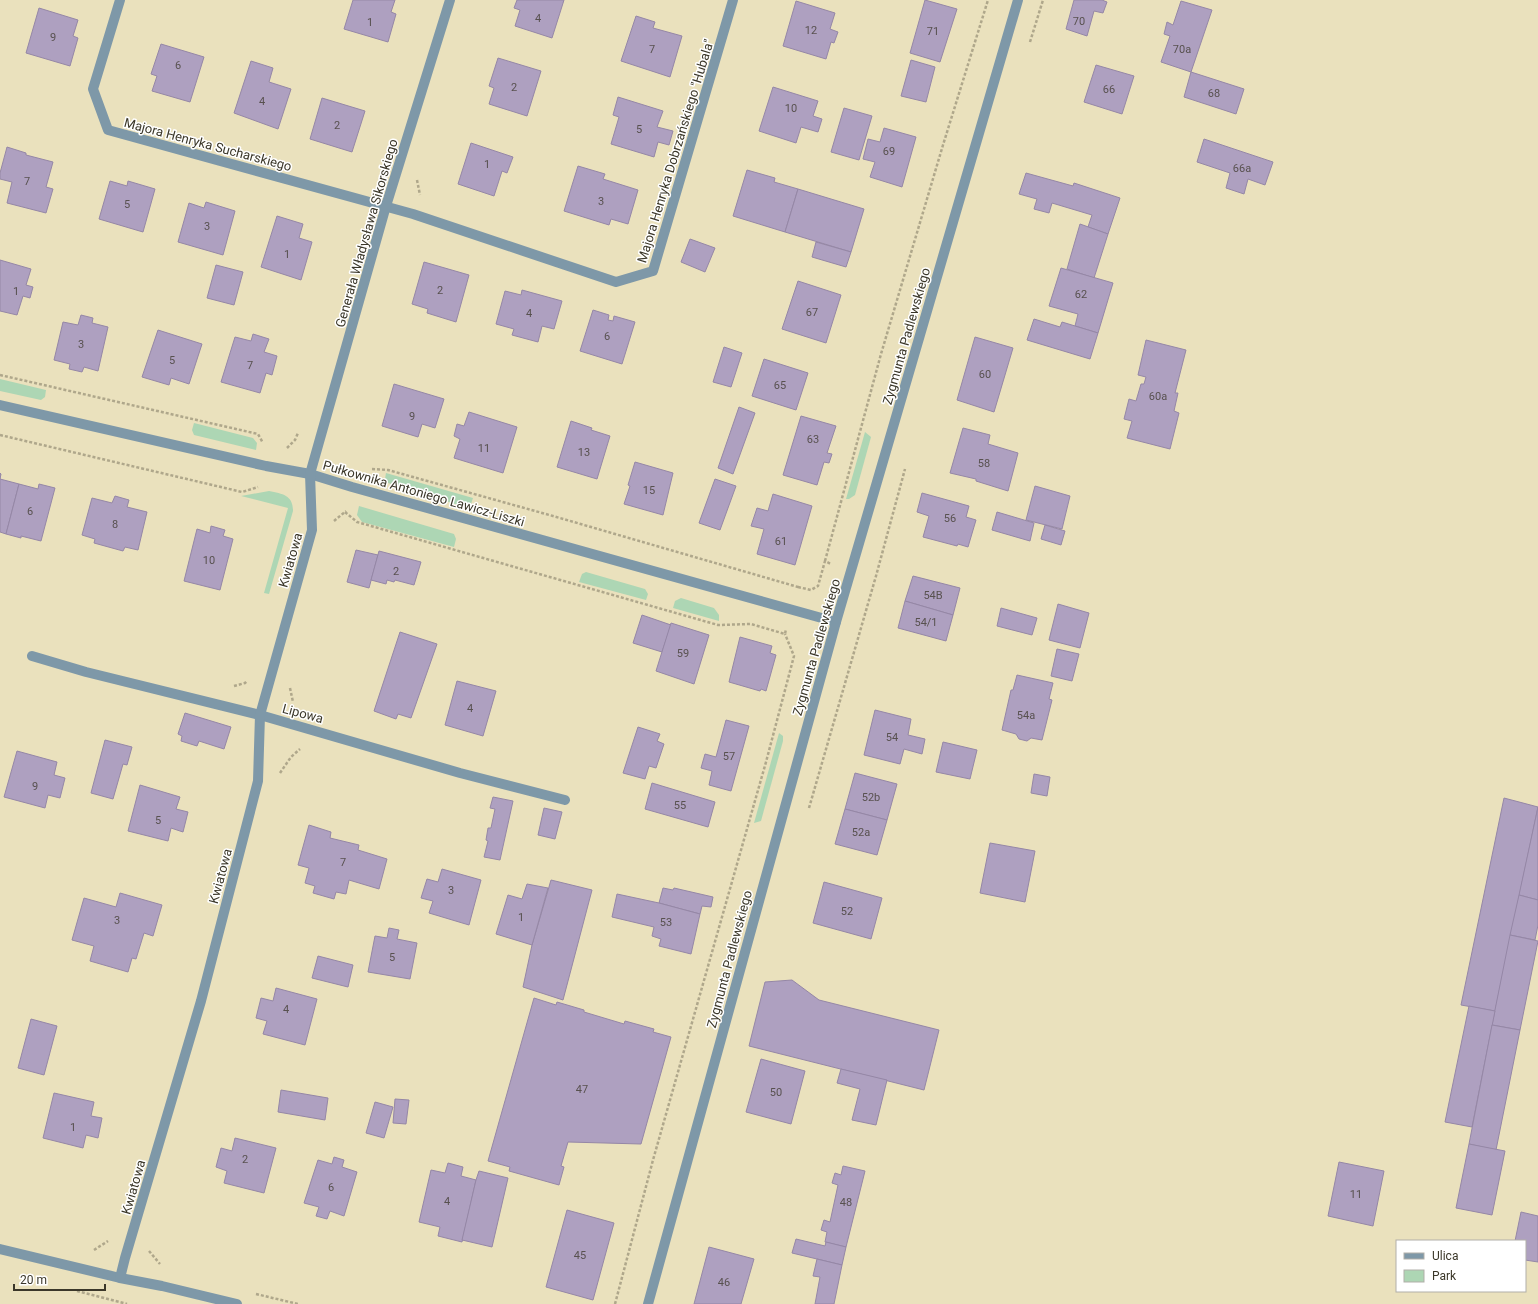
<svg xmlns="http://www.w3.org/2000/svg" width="1538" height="1304" viewBox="0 0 1538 1304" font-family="Roboto,sans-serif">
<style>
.green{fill:#add6b4}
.building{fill:#aea0c0;stroke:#9587a6}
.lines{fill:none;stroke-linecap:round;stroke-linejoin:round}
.path{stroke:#afa78b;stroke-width:2.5;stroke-dasharray:3 2;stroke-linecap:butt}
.minor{stroke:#7e98a8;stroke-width:10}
.labels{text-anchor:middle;stroke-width:3;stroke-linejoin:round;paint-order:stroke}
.number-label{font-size:11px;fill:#58514f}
.street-label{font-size:13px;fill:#3b3729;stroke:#fff}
</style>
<rect width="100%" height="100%" fill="#eae1bd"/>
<!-- green -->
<g class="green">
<path d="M0,379L46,390L45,397L41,400L0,391Z"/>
<path d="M194,423L253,438L257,443L256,450L194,435L192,430Z"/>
<path d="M865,432L871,437L855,495L849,499H846Z"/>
<path d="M386,473L473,498L471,504L465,507L388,483L385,479Z"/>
<path d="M269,491C283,494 293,495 293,511L269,594L264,593L288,508L241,496Z"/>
<path d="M359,506L454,534L456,539L454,547L362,522L357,515Z"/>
<path d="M586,572L645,589L648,594L646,600L579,582L582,574Z"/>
<path d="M681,598L714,608L719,615V621L673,608L675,601Z"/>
<path d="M779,733L783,736V741L761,821L754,823Z"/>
</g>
<!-- building -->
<g class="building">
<path d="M353,0H395L391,12L396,14L388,42L344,29Z"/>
<path d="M517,0H564L552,38L515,26L520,10L514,8Z"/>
<path d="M925,0L957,9L940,62L910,53Z"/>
<path d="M1074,0H1102L1107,2L1103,13L1094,11L1087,36L1066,29Z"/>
<path d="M796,1L835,13L830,29L838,32L834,43L831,42L826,59L783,46Z"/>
<path d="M1181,1L1212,10L1191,72L1161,62L1170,36L1164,34L1167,22L1173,25Z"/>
<path d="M39,8L78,20L73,36L78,38L70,66L26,53Z"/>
<path d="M636,16L655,22L653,28L682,36L670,77L621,61Z"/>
<path d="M161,44L204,57L190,102L152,91L157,76L151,74Z"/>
<path d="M498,58L541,71L527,116L489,104L494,88L489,86Z"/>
<path d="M911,60L935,67L926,102L901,96Z"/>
<path d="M251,61L273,68L269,82L291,89L278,129L234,113Z"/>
<path d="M1096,65L1134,76L1122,114L1084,102Z"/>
<path d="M1191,72L1244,89L1236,114L1184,97Z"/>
<path d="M773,87L818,101L813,116L822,119L818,132L801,127L796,143L759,131Z"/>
<path d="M618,97L663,111L657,127L673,131L669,145L658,142L654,157L611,144L619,117L613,115Z"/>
<path d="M322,98L365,111L352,152L310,139Z"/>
<path d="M844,108L872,116L859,160L831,152Z"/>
<path d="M884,128L916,137L902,187L870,177L875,162L863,159L868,139L880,142Z"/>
<path d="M1204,139L1273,162L1265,185L1248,179L1244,194L1226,188L1230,173L1197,162Z"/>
<path d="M471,143L513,157L507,173L502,171L494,196L458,184Z"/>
<path d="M7,147L26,153V155L53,162L46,187L53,189L46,213L7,203L12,182L0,179V173Z"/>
<path d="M578,166L605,174L603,179L638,190L628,224L611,219L609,225L564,211Z"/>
<path d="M747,170L775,178L774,182L798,189L785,232L733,216Z"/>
<path d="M1026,173L1073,186L1074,183L1120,198L1108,234L1088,227L1092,215L1052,203L1049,213L1034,209L1037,199L1019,194Z"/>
<path d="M110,181L127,186L128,181L155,189L143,232L99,219Z"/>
<path d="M798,189L864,209L851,252L785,232Z"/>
<path d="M206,202L235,211L223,255L178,242L189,203L204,208Z"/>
<path d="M277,216L303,224L299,238L312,242L301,280L261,267Z"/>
<path d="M1080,224L1108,234L1094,278L1067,269Z"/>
<path d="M690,239L715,248L705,272L681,262Z"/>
<path d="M816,242L851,252L846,267L812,257Z"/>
<path d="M0,260L31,269L26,285L33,287L30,298L23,296L17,315L0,311Z"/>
<path d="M424,262L469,275L456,322L427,313L428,309L412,304Z"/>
<path d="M216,265L243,272L234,305L207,298Z"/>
<path d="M1061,268L1113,283L1098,333L1075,326L1078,314L1049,306Z"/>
<path d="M798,281L841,295L826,343L782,329Z"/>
<path d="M522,290L562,301L554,329L542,326L538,342L512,335L514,329L496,324L505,291L521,295Z"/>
<path d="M593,310L609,315L608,320L613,321L614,316L635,322L622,364L580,351Z"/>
<path d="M81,315L93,318L92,323L108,327L98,371L84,367L82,372L69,369L70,364L54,360L63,322L78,325Z"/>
<path d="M1034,319L1060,327L1062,322L1098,333L1090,359L1027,340Z"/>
<path d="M158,330L202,344L189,384L171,378L169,385L142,377Z"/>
<path d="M253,334L269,339L264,352L277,356L272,375L266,373L260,393L221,382L235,337L251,341Z"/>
<path d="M975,337L1013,348L994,412L957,400Z"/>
<path d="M1146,340L1186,350L1175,393H1178L1174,411L1179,413L1170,449L1127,438L1132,421L1124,419L1129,399L1136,401L1141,384H1144L1146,377L1138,375Z"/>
<path d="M724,347L742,353L731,387L713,382Z"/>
<path d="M764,359L808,373L796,410L752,396Z"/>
<path d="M394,384L444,399L435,428L422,424L418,437L382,426Z"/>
<path d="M739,407L755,413L733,474L718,468Z"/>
<path d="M469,412L517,427L503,473L454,458L460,439L454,436L457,424L464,426Z"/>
<path d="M801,416L836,426L827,453L832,454L829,463L824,462L817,485L783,475Z"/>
<path d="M571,421L592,428L591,430L610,436L597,479L557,467Z"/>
<path d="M963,428L990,435L988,444L1018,453L1008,491L976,481V479L950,473Z"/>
<path d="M635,462L673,473L663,515L624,504L630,486L628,485Z"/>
<path d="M0,473L1,474L0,479L19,484L6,534L0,532Z"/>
<path d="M715,479L736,486L720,530L699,523Z"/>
<path d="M19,484L38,489L39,484L55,488L41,541L21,536V538L6,534Z"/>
<path d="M1035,486L1070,496L1062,529L1026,520Z"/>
<path d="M922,493L969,506L966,517L976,520L968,547L958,544L957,546L923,537L929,516L917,512Z"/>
<path d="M773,494L812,506L795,565L757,554L764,529L751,526L757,508L768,511Z"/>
<path d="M115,496L129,500L127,507L147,512L138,550L125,547L123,551L94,543L95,539L82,535L92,498L112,503Z"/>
<path d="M997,512L1034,523L1030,541L992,530Z"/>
<path d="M1045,525L1065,531L1061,545L1041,539Z"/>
<path d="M211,526L225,530L223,536L233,539L220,590L184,581L197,529L210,533Z"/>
<path d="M356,550L378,555L369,588L347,582Z"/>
<path d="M379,551L421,562L414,585L395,580L394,582L387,580L386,584L371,580Z"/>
<path d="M913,576L960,588L953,615L905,601Z"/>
<path d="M905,601L953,615L946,641L898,628Z"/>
<path d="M1058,604L1089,613L1080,648L1049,640Z"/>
<path d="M1001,608L1037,618L1032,635L997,626Z"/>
<path d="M642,615L671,625L662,652L633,643Z"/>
<path d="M671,623L709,635L694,684L656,671Z"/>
<path d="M400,632L437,644L411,718L398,714L396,719L374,711Z"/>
<path d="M740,637L772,646L770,653L776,655L766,691L761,689L760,691L729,682Z"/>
<path d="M1057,649L1079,654L1072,681L1051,676Z"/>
<path d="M1017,675L1053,683L1049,699L1052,700L1042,740L1031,738L1027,741L1019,739L1016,734L1002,730L1011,690H1013Z"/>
<path d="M457,681L496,691L483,736L445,725Z"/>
<path d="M875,710L911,719L908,735L925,739L922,754L904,749L900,764L864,755Z"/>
<path d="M185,713L231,727L224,749L199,741L197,746L181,741L182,736L178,734Z"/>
<path d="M726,720L749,726L731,791L709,785L712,771L701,768L705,754L716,757Z"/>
<path d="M638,727L660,734L657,741L664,744L656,768L649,766L645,779L623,773Z"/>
<path d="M105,740L132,747L127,765L123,764L113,799L91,793Z"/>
<path d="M943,742L977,750L970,779L936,772Z"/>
<path d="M17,751L57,762L54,775L65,778L60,798L48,795L45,808L4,797Z"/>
<path d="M855,773L897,784L887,820L845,809Z"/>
<path d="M1034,774L1050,777L1047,796L1031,793Z"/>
<path d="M652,783L715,802L708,827L645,809Z"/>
<path d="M140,785L180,797L176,809L188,812L183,832L171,828L168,841L128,831Z"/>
<path d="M493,797L513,801L500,860L484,857L488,841L486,840L488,828H491L495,809L490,808Z"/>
<path d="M1504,798L1538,807L1495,1011L1461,1005Z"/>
<path d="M1538,807V900L1519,895Z"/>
<path d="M544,808L562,812L555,839L538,835Z"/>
<path d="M845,809L887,820L877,855L835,844Z"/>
<path d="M309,825L331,832L330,838L359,845L358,850L387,859L379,889L349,880L346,894L336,892L334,899L313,893L315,886L305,883L309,868L298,865Z"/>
<path d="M990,843L1035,851L1025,902L980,893Z"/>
<path d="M442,869L481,880L469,925L429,913L433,901L421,898L427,879L438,882Z"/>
<path d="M551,880L592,890L563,1000L523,987L532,945Z"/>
<path d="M824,882L882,898L871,939L813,923Z"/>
<path d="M527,884L548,888L532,945L496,934L508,895L522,899Z"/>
<path d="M663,888L673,890L674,888L713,897L711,907L702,906L700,914L659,903Z"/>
<path d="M120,893L162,905L153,936L144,933L136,959L132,958L128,972L90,961L94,946L72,940L84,898L116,907Z"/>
<path d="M617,894L659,903L700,914L691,954L659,946L661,939L652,936L654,927L612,917Z"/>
<path d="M1519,895L1538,900V925L1535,940L1510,935Z"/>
<path d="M389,928L399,930L397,939L417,943L410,979L368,972L375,936L387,938Z"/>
<path d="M1510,935L1538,941L1520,1030L1492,1025Z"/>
<path d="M318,956L353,965L348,987L312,978Z"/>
<path d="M792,980L819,1000L939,1030L924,1090L749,1046L765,982Z"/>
<path d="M276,988L317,999L305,1045L263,1034L267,1021L256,1018L261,998L273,1001Z"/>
<path d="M534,998L556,1005L557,1002L584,1010V1012L624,1024L625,1021L654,1029L653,1032L671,1037L641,1144L568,1142L561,1166L564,1167L559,1185L509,1171L510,1167L488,1161Z"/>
<path d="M1469,1006L1495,1011L1472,1127L1445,1122Z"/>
<path d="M31,1019L57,1026L44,1075L18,1068Z"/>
<path d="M1492,1025L1520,1030L1496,1150L1469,1144Z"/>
<path d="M761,1059L805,1071L791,1124L746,1112Z"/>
<path d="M841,1069L887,1080L876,1125L852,1120L860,1089L837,1083Z"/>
<path d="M281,1090L328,1098L325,1120L278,1112Z"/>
<path d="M54,1093L94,1102L91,1116L102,1118L98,1138L86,1135L83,1148L43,1138Z"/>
<path d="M395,1099L409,1100L406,1124L393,1123Z"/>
<path d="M375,1102L393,1107L384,1138L366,1133Z"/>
<path d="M235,1138L276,1148L264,1193L224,1183L227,1171L216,1167L221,1148L232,1151Z"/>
<path d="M1469,1144L1505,1151L1492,1215L1456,1208Z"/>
<path d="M334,1157L344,1160L342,1167L357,1172L344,1216L330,1211L327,1219L316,1216L319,1207L304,1203L318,1160L332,1164Z"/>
<path d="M1339,1162L1384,1171L1373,1226L1328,1216Z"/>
<path d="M448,1163L463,1167L461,1176L476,1180L462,1242L438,1236L440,1227L419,1222L431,1170L445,1173Z"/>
<path d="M843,1166L865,1171L846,1247L825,1242L827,1232L821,1230L824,1220L830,1222L838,1185L832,1183L835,1173L841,1175Z"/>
<path d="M479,1171L508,1178L492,1247L462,1240L476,1180Z"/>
<path d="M567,1210L614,1223L593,1300L546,1287Z"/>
<path d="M1521,1212L1538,1216V1262L1525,1260V1241H1515Z"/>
<path d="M796,1239L825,1246L826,1242L846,1247L842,1265L792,1253Z"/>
<path d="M709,1247L754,1259L741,1304H694Z"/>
<path d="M817,1259L842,1265L834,1304H815L820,1277L813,1276Z"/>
</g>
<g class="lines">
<!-- path -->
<g class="path">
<path d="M1030,42L1043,0"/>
<path d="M417,180L420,195"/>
<path d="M0,375L258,434L263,443"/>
<path d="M0,435L242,492L258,487"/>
<path d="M287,448L295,440L298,433"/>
<path d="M372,469L388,470L553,516L798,587L797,589"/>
<path d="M345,512L357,522L718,625L751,624L785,634L786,629"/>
<path d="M334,521L346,511"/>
<path d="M825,561L881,354L943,145L988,0"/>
<path d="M798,587L811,590L818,586L825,561L831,564"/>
<path d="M234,686L245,683L247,681"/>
<path d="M290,688L293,702"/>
<path d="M280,773L291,757L300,749"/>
<path d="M809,808L876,576L905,469"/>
<path d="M94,1250L108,1241"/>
<path d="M149,1251L160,1264"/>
<path d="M77,1291L127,1304"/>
<path d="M256,1294L298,1304"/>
<path d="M615,1304L653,1160L766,762L794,656L785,634"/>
</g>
<!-- minor -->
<g class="minor">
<path d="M120,0L93,89L108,130L413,214L616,282L653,271L733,0"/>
<path d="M0,405L266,466L310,474L352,487L836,622"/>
<path d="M32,656L86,672L260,715L460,773L565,800"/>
<path d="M0,1249L120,1278L162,1286L237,1304"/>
<path d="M120,1278L125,1258L201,1001L258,781L260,715L312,530L310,474L386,206L450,0"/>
<path d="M648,1304L836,622L1018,0"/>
</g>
</g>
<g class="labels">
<!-- number labels -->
<g class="number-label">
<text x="538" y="22">4</text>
<text x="1079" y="25">70</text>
<text x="370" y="26">1</text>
<text x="811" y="34">12</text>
<text x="933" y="35">71</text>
<text x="53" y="41">9</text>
<text x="652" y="53">7</text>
<text x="1182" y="53">70a</text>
<text x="178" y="69">6</text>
<text x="514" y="91">2</text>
<text x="1109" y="93">66</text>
<text x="1214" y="97">68</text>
<text x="262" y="105">4</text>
<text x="791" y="112">10</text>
<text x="337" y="129">2</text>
<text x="639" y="133">5</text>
<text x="889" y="155">69</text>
<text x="487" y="168">1</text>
<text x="1242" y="172">66a</text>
<text x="27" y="185">7</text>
<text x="601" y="205">3</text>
<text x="127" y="208">5</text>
<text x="207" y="230">3</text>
<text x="287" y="258">1</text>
<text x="440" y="294">2</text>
<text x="16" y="295">1</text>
<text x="1081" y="298">62</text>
<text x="812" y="316">67</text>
<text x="529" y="317">4</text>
<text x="607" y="340">6</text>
<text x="81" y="348">3</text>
<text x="172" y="364">5</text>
<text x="250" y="369">7</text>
<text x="985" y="378">60</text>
<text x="780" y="389">65</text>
<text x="1158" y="400">60a</text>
<text x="412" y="420">9</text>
<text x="813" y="443">63</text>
<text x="484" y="452">11</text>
<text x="584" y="456">13</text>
<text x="984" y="467">58</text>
<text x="649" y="494">15</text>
<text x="30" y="515">6</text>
<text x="950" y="522">56</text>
<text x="115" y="528">8</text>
<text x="781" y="545">61</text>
<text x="209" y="564">10</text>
<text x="396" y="575">2</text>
<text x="933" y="599">54B</text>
<text x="926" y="626">54/1</text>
<text x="683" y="657">59</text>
<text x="470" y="712">4</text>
<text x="1026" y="719">54a</text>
<text x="892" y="741">54</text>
<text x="729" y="760">57</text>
<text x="35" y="790">9</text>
<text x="871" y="801">52b</text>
<text x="680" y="809">55</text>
<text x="158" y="824">5</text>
<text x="861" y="836">52a</text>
<text x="343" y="866">7</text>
<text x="451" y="894">3</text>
<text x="847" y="915">52</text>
<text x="521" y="921">1</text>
<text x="117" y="924">3</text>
<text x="666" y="926">53</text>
<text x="392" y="961">5</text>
<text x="286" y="1013">4</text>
<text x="582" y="1093">47</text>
<text x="776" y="1096">50</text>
<text x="73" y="1131">1</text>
<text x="245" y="1163">2</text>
<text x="331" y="1191">6</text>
<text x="1356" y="1198">11</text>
<text x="447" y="1205">4</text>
<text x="846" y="1206">48</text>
<text x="580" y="1259">45</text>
<text x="724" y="1286">46</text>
</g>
<!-- street labels -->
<g class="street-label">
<text transform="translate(208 144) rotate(15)" y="5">Majora Henryka Sucharskiego</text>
<text transform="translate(675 151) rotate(-73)" y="5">Majora Henryka Dobrzańskiego "Hubala"</text>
<text transform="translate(366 233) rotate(-74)" y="5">Generała Władysława Sikorskiego</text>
<text transform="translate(906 336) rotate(-74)" y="5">Zygmunta Padlewskiego</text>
<text transform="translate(424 493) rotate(16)" y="5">Pułkownika Antoniego Lawicz-Liszki</text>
<text transform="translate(290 560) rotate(-74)" y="5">Kwiatowa</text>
<text transform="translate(816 647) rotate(-74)" y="5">Zygmunta Padlewskiego</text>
<text transform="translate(303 713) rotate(15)" y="5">Lipowa</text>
<text transform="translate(220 876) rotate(-75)" y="5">Kwiatowa</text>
<text transform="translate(729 959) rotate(-75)" y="5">Zygmunta Padlewskiego</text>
<text transform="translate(133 1187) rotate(-74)" y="5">Kwiatowa</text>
</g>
</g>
<!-- legend -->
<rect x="1396" y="1240" width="130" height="52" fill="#ffffff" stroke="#b1afa9"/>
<rect x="1404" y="1253" width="20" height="6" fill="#7e98a8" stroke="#b1afa9"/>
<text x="1432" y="1260" font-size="12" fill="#3b3729">Ulica</text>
<rect x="1404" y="1270" width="20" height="12" fill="#add6b4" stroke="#b1afa9"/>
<text x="1432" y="1280" font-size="12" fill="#3b3729">Park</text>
<!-- scale -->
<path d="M14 1284v6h91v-6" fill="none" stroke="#3b3729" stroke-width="2"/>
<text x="20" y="1284" font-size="12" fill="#3b3729" stroke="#ffffff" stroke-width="3" paint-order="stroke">20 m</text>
</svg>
